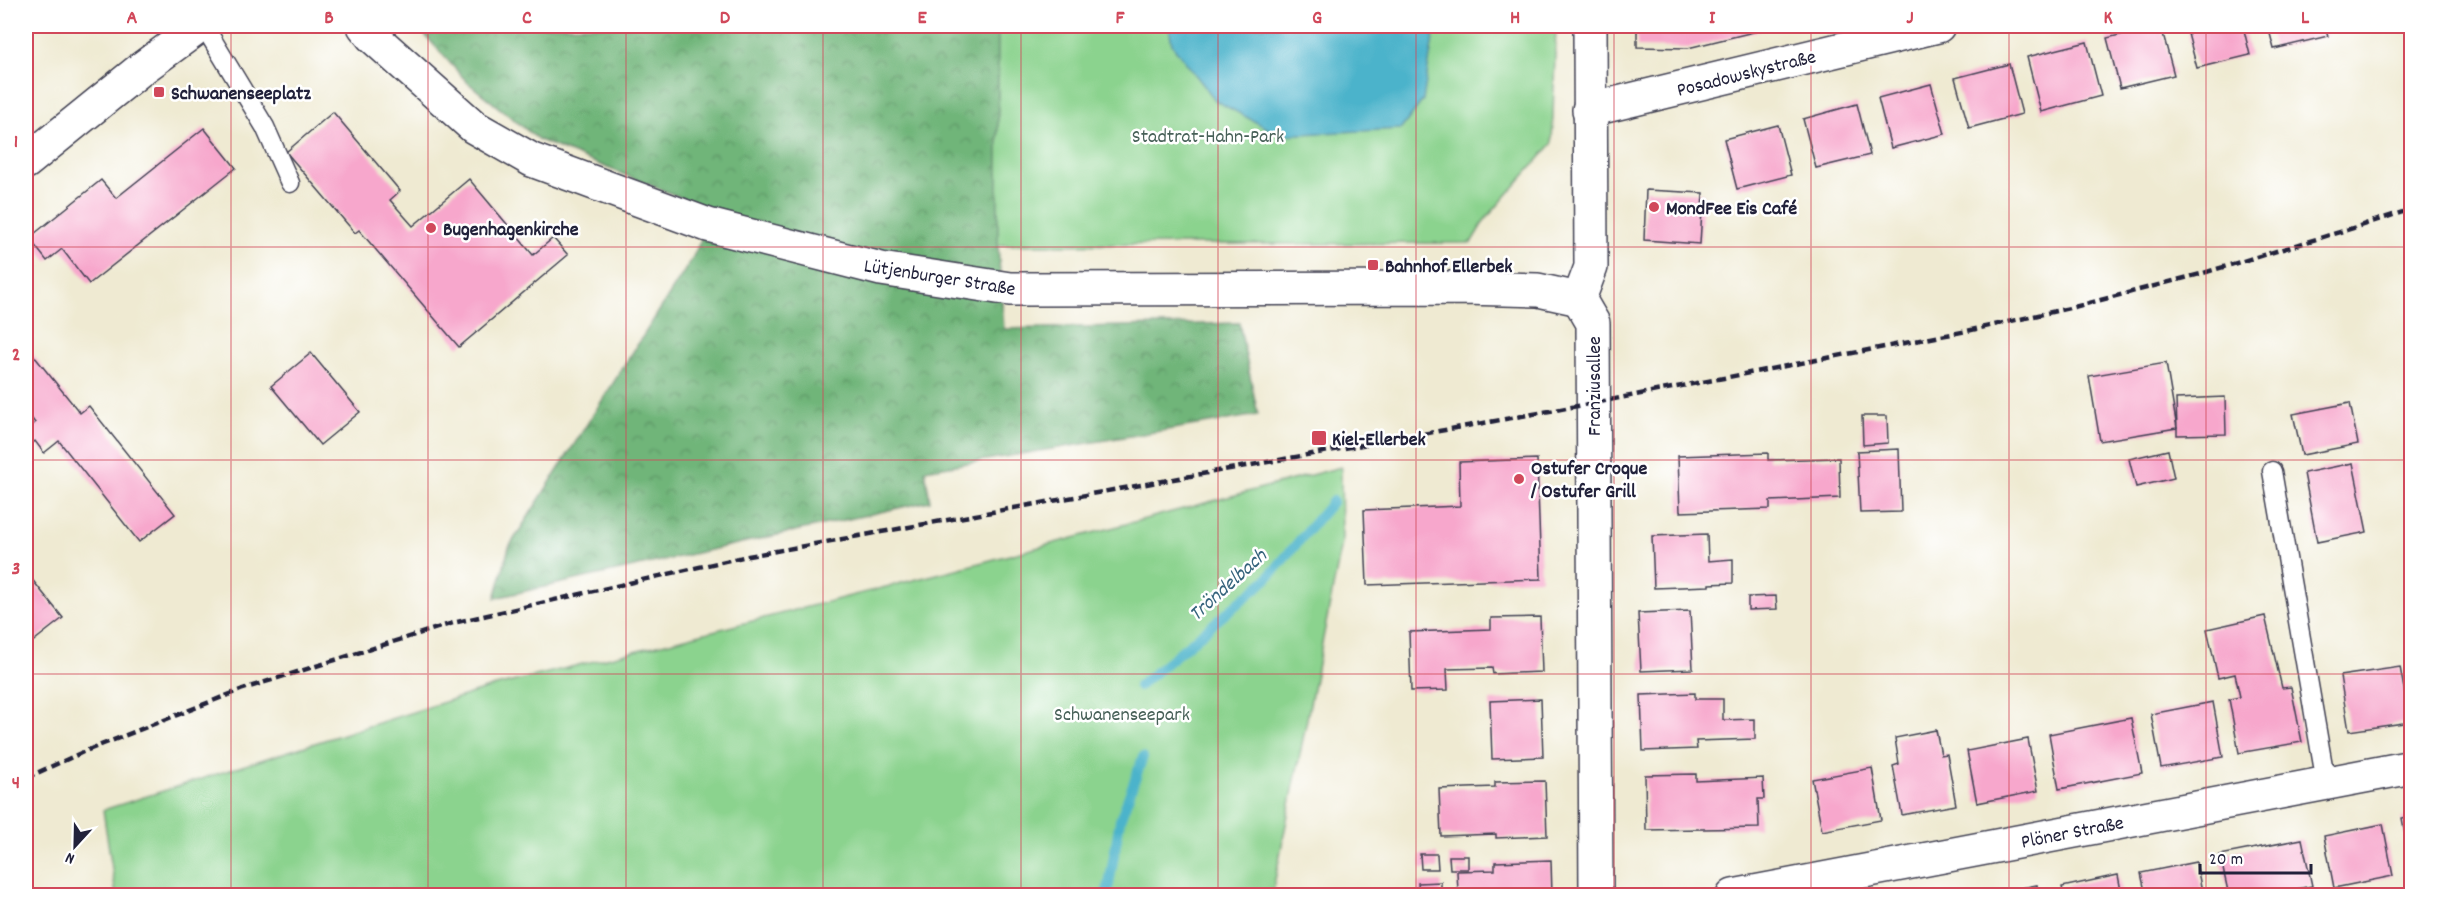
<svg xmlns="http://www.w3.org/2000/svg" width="2437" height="921" viewBox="0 0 2437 921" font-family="Dekko,sans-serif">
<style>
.forest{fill:url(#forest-crowns);stroke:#496c5a;stroke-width:1.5}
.park{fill:#8bd38e;stroke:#567a64;stroke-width:1.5}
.water{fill:#4cb3cb;stroke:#376a83;stroke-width:1.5}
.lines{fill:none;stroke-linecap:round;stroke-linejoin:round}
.stream{stroke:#4cb3cb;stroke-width:10}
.building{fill:#f7a7cc}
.lane-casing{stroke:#414052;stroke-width:21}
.street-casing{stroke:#414052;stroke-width:36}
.lane{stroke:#fff;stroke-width:18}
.street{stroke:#fff;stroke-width:33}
.rail{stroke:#22223b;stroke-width:4.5;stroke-dasharray:9 4.5;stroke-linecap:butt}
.grid{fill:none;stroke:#d1495b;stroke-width:1.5;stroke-opacity:0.55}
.poi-dot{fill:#d1495b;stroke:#fff;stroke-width:2}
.labels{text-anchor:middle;stroke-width:5;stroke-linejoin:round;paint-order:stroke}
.street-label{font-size:20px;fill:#22223b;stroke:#fff}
.poi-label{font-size:20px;font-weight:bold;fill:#22223b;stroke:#fff;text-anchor:start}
.park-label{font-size:20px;fill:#476058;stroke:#fff}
.water-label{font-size:21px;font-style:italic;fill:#35637c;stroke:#fff}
.neatline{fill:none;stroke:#d1495b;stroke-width:2}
.grid-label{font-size:20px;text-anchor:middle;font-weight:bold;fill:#d1495b}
</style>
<defs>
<pattern id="forest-crowns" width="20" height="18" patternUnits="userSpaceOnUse" patternTransform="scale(1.5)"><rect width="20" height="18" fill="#70b579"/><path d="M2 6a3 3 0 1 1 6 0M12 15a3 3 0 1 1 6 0" fill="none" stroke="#5c9364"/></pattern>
</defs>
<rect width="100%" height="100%" fill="#fff"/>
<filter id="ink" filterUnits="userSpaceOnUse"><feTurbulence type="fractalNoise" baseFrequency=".0167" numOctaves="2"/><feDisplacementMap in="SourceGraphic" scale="12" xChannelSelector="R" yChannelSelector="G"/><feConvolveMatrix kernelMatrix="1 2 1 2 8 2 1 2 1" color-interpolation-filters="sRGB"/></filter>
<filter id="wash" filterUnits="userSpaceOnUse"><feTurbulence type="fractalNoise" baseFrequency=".008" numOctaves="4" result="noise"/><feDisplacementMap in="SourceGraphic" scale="24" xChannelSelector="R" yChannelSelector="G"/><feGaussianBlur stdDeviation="1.35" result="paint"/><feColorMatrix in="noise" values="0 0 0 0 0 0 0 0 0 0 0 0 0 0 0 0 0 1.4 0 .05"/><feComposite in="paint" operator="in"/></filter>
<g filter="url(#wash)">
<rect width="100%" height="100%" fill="#efead2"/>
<!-- forest -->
<path class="forest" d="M417,26H998V245L1004,329L1239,323L1258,415L925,470L930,501L495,598L509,547L692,259L714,211L539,140L467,82Z"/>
<!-- park -->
<g class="park">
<path d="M998,26H1556L1552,144L1484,221L1471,243L998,245Z"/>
<path d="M1341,467L1342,543L1272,895H116L103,810L492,687L953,570Z"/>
</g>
<!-- water -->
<path class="water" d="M1169,26H1435L1423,100L1401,129L1280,135L1216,101L1172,45Z"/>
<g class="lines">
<!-- stream -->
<g class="stream">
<path d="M1139,686L1266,580L1333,501"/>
<path d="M1105,896L1109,885L1120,820L1143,757"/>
</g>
</g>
<g id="blocks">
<!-- building -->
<g class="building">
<path d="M1637,26H1778L1688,48L1637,47Z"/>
<path d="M2157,26H2161L2174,75L2120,88L2107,38Z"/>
<path d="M2186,26H2243L2250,55L2197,68Z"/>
<path d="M2268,26H2325L2328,36L2274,49Z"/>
<path d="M2087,42L2101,96L2041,112L2027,57Z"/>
<path d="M2009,64L2022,114L1969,128L1955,78Z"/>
<path d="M1931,84L1945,134L1891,148L1878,98Z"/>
<path d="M1857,104L1870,155L1816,168L1803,119Z"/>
<path d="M333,112L400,191L390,200L413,226L469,179L533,255L553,238L568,255L459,347L359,230L355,233L286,152Z"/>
<path d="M1778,125L1791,175L1737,189L1724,139Z"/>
<path d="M204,128L236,168L89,284L62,249L47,261L29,238L101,180L116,198Z"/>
<path d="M1646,190L1703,193L1700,244L1644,240Z"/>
<path d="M26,346L80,413L89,406L175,514L139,542L59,441L44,453L35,441L26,449V431L35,423L26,411Z"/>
<path d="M311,353L360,412L320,445L271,386Z"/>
<path d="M2166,363L2177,428L2176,399L2225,397L2226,434L2177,435V428L2100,441L2089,376Z"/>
<path d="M2350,403L2358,444L2302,455L2293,414Z"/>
<path d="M1862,416H1887L1888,443L1863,445Z"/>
<path d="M1899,449L1901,512L1860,513L1857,451Z"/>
<path d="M2168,450L2174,478L2136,487L2129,459Z"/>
<path d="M1768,453V460L1839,458L1840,498L1770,501V509L1680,512L1678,456Z"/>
<path d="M1537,459L1541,579L1367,585L1364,510L1460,506L1459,462Z"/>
<path d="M2353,463L2367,532L2317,542L2304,473Z"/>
<path d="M1707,534L1708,561L1733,559V583L1709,584V586L1654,588L1652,536Z"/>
<path d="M26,572L63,618L26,647Z"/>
<path d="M1776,596L1777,609L1748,610V597Z"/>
<path d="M1690,611L1693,669L1641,671L1638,613Z"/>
<path d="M2265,616L2282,688L2291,687L2302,742L2239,753L2229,699L2240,697L2235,674L2218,678L2207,629Z"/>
<path d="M1540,617L1542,672L1493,674L1492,668L1447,669L1448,690L1411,691L1409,632L1491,629V618Z"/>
<path d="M2400,667L2410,722L2349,731L2340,676Z"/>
<path d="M1695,693V699H1723V720L1755,719V739L1696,741L1697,749L1643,751L1641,695Z"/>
<path d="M1541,699L1543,757L1492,759L1490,701Z"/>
<path d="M2213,702L2223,757L2161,768L2151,714Z"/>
<path d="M2131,718L2142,773L2059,789L2049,734Z"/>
<path d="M1936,730L1941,755L1947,754L1956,805L1902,815L1893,766L1899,764L1895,738Z"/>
<path d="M2028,739L2038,791L1977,803L1967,751Z"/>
<path d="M1872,768L1881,820L1822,831L1812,779Z"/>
<path d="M1696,774V781L1763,778L1764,799H1758L1759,828L1646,830L1645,775Z"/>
<path d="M1545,781L1547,836L1496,838V834L1441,836L1439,789L1495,787V782Z"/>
<path d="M2412,816V861H2410L2402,818Z"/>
<path d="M2383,824L2393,876L2334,888L2324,836Z"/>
<path d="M2302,839L2312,886L2290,890L2291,896H2229L2220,855Z"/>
<path d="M1420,854H1437L1438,869H1421Z"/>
<path d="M1449,856H1468V869H1450Z"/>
<path d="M1551,860L1552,896H1471V893H1458L1457,871L1495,870V862Z"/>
<path d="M2196,862L2203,896H2146L2141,873Z"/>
<path d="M2118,875L2122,896H2064L2062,887Z"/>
<path d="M1441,882V896H1419L1418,883Z"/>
<path d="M2037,885L2039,896H1990V894Z"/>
</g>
</g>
</g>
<g filter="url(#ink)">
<use href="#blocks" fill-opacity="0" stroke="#414052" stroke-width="1.5"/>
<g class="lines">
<!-- lane casing -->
<g class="lane-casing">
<g id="lane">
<path d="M204,26L265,127L290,183"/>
<path d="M2272,471L2326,783"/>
</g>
</g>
<!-- street casing -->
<g class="street-casing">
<g id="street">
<path d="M364,26L372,36L474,127L532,160L708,225L881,269L1010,289L1463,288L1538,290L1579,299"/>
<path d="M1589,110L1938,26"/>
<path d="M26,162L141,69L200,26"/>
<path d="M1579,299L1593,323L1596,896"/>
<path d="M1579,299L1591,267L1590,26"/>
<path d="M1733,896L2412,767"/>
</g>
</g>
<!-- lane -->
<use href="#lane" class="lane"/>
<!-- street -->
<use href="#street" class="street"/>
<!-- rail -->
<path class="rail" d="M26,778L83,752L243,689L453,623L743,557L1594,403L1967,331L2074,307L2200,274L2353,228L2412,209"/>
</g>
</g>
<!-- grid -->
<path class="grid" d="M231,26V896M428,26V896M626,26V896M823,26V896M1021,26V896M1218,26V896M1416,26V896M1614,26V896M1811,26V896M2009,26V896M2206,26V896M26,247H2412M26,460H2412M26,674H2412"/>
<!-- markers -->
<g class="poi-dot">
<rect x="153" y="86" width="12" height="12" rx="3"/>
<circle cx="1654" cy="207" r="6"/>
<circle cx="431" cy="228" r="6"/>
<rect x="1367" y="259" width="12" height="12" rx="3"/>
<rect x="1311" y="430" width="16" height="16" rx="3"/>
<circle cx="1519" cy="479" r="6"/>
</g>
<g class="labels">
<!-- street labels -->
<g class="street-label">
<text transform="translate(1746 72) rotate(-14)" y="7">Posadowskystraße</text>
<text transform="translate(940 276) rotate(9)" y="7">Lütjenburger Straße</text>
<text transform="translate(1593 386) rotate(-90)" y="7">Franziusallee</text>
<text transform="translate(2072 831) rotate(-11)" y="7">Plöner Straße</text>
</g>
<!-- poi labels -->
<g class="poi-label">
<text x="171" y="99">Schwanenseeplatz</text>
<text x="1666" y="214">MondFee Eis Café</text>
<text x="443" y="235">Bugenhagenkirche</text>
<text x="1385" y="272">Bahnhof Ellerbek</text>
<text x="1332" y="445">Kiel-Ellerbek</text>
<text x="1531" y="474">Ostufer Croque<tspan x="1531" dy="23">/ Ostufer Grill</tspan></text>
</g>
<!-- park labels -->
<g class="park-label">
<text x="1208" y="142">Stadtrat-Hahn-Park</text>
<text x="1122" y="720">Schwanenseepark</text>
</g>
<!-- water labels -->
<g class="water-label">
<text transform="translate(1227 584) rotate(-42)" y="7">Tröndelbach</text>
</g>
</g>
<!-- margin -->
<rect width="2437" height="921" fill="none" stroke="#fff" stroke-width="66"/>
<!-- north arrow -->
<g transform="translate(75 846) rotate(202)" stroke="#ffffff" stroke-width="4.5" paint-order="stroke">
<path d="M0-4.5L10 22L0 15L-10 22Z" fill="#22223b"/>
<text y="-9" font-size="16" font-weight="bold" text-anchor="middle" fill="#22223b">N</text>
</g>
<!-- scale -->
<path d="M2200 864v9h111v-9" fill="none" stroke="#22223b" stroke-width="3"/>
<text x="2209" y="864" font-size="18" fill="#22223b" stroke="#ffffff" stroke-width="4.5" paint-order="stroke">20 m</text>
<rect x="33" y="33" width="2371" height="855" class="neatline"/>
<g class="grid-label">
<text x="132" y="23">A</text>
<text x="329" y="23">B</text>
<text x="527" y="23">C</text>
<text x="725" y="23">D</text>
<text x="922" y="23">E</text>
<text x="1120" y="23">F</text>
<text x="1317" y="23">G</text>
<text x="1515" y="23">H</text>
<text x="1712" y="23">I</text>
<text x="1910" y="23">J</text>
<text x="2108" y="23">K</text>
<text x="2305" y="23">L</text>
<text x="16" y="147">1</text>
<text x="16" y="360">2</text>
<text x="16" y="574">3</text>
<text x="16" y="788">4</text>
</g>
</svg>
